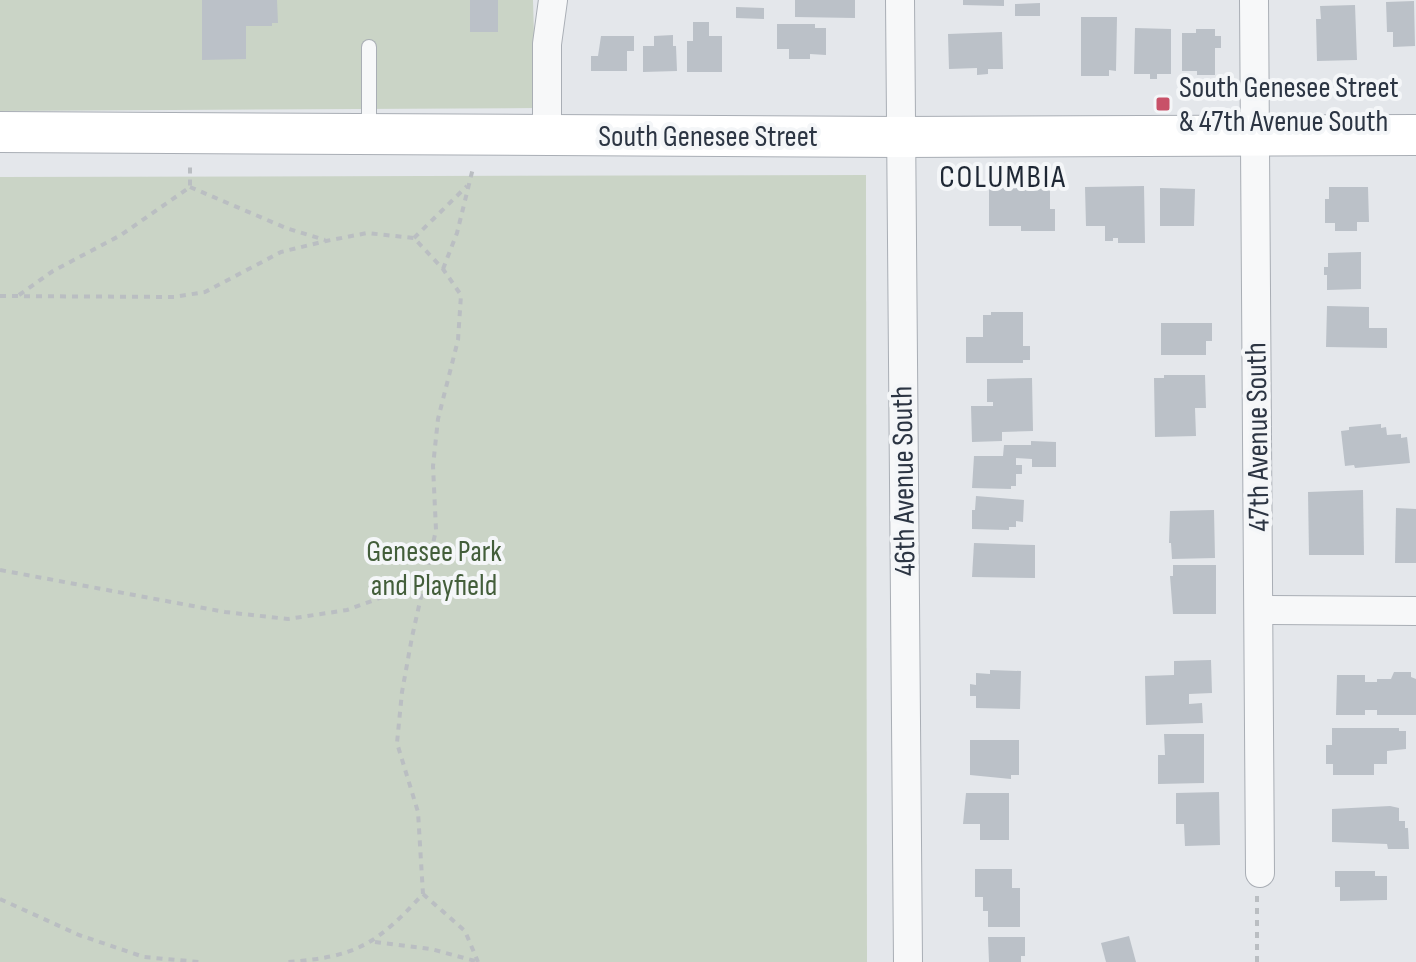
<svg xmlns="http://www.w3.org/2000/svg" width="1416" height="962" viewBox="0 0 1416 962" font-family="'Sofia Sans Condensed',sans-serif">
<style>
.green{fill:#cad4c6}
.building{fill:#bbc1c8}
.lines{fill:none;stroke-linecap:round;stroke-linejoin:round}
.lane-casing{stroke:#a9aeb5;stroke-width:16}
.street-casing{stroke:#a9aeb5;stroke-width:30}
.secondary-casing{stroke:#a9aeb5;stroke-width:42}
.path{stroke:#babec2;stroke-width:4;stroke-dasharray:6 6;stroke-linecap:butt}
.lane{stroke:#f7f8f9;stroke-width:14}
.street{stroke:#f7f8f9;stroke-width:28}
.secondary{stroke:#fff;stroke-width:40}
.poi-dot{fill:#c85168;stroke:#f4f6f8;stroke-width:3}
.labels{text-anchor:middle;stroke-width:8;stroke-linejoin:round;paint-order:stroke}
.poi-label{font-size:30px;fill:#2c3543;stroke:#f4f6f8;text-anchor:start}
.street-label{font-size:30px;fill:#2c3543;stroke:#f4f6f8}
.park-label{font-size:30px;fill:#435e3a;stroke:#f4f6f8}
.neighbourhood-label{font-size:32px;letter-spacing:2px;fill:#1e2734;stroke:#f4f6f8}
</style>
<rect width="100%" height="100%" fill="#e4e7eb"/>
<!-- green -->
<g class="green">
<path d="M0,0H533L536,108L0,111Z"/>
<path d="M866,175L867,962H0V177Z"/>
</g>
<!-- building -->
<g class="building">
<path d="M202,0H277L278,23H272V26H246V59L202,60Z"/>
<rect x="470" y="0" width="28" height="32"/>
<path d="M795,0H855V18L795,17Z"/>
<path d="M963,0H1004V6L963,5Z"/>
<path d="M1414,1L1415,46L1393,47V32H1387L1386,2Z"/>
<path d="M1040,3V16H1015V4Z"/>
<path d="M1355,5L1357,60L1317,61L1316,19H1321L1320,6Z"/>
<path d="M736,7L764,8V19L736,18Z"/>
<path d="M1081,17H1117L1116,71L1109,70V76H1081Z"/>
<path d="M693,22H709V36H722V72H687V41H693Z"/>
<path d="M777,24H815V28H826V55L810,54V59H789V49H777Z"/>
<path d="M1135,28L1171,29V74H1157V79H1150V74H1134Z"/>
<path d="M1196,29H1215V36H1221V48H1215V75H1197V71H1182V33H1196Z"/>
<path d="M1002,32L1003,69H988V74L977,75V68L949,69L948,34Z"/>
<path d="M673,35V46H676L677,71L643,72V46H654V36Z"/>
<path d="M601,36H634V51H627V71H591V56H598Z"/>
<path d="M1144,186L1145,243H1118V238H1113V241H1105V226H1086L1085,187Z"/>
<path d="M1329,187H1368L1369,222H1357V231H1335V223H1325V199H1329Z"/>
<path d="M989,188H1050V209H1055V231H1021V226H989Z"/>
<path d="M1160,188L1195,189L1194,226H1160Z"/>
<path d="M1361,252V289L1327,290V275H1324V267H1328V253Z"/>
<path d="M1327,306L1369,307V328H1387V348L1326,347Z"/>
<path d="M991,312H1023V346H1030V360H1023V363H966V337H983V315H991Z"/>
<path d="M1161,323H1212V341H1206V355H1161Z"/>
<path d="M1164,375H1205L1206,408H1195L1196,436L1155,437L1154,378H1164Z"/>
<path d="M1032,378L1033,431L1002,432V441L972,442L971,406H993V402H987V379Z"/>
<path d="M1381,424V428L1386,427L1387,435L1401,434V438L1407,437L1410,463L1355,468L1354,465L1345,466L1341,431L1349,430V427Z"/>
<path d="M1031,441L1056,442V467H1032V459L1016,458V465H1022V474H1016V486H1011V489L972,488L974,456H1003L1004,445H1031Z"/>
<path d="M1363,490L1364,555H1309L1308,492Z"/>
<path d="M976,496L1024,500L1023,522L1016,521V527H1009V530L972,529V510H975Z"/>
<path d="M1396,508L1416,509V563H1395Z"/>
<path d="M1214,510L1215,558L1172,559L1171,543H1169L1170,511Z"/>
<path d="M974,543L1035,545V578L972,577Z"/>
<path d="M1173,565H1216V614H1173L1170,576H1173Z"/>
<path d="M1211,660L1212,693L1189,694V704L1202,703L1203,723L1146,725L1145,676L1174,675V661Z"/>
<path d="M990,670L1021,671L1020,709L976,708V696H970V684L976,685V673L990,674Z"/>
<path d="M1394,672H1411V677L1416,679V715H1377V710H1365V715H1336L1337,675H1365V682H1377V679H1391Z"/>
<path d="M1332,728H1399V731H1406V749L1387,751V764H1374V775H1333V764H1326V745H1332Z"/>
<path d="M1164,734H1204V783L1158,784V755H1165Z"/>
<path d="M970,740H1019V775H1011V779L970,775Z"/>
<path d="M1219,792L1220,845L1185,846L1184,824H1176V793Z"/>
<path d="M966,793H1009V840H980V824H963Z"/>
<path d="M1390,806L1399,808V821H1405V828H1408L1409,849H1388L1387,844L1332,842V809Z"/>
<path d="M975,869H1012V888H1020V927H988V911H983V897H975Z"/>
<path d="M1335,871H1375V876H1387V900L1340,901V887H1335Z"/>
<path d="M1129,936L1136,962H1106L1101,943Z"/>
<path d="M988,937H1025V956H1021V962H989Z"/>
</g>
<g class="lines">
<!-- lane casing -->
<g class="lane-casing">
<path id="lane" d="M369,47V130"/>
</g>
<!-- street casing -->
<g class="street-casing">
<g id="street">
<path d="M900,0L908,962"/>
<path d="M1254,0L1260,873"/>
<path d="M547,135V44L553,0"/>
<path d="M1259,610L1416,611"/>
</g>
</g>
<!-- secondary casing -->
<g class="secondary-casing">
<path id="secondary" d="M0,132L900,137L1416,135"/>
</g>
<!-- path -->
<g class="path">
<path d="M190,187L286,228L325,240"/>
<path d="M414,238L467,186"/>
<path d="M443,269L457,233L473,168"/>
<path d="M19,295L53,271L121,235L190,187V166"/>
<path d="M0,296L174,297L205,292L281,252L326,241L367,233L414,238L443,269L461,295L458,340L438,419L433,466L436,530L412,637L402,692L397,743L418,812L423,894C376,945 356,957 287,962"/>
<path d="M0,570L225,612L288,619L347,610L426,581"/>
<path d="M423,894L465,931L478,962"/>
<path d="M0,899L79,935L144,957L199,962"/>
<path d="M375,942L431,949L479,962"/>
<path d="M1257,962V896"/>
</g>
<!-- lane -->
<use href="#lane" class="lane"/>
<!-- street -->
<use href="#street" class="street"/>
<!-- secondary -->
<use href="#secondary" class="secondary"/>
</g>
<!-- markers -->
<rect class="poi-dot" x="1155" y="96" width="16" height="16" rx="4"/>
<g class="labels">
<!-- poi labels -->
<g class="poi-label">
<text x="1179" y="97">South Genesee Street<tspan x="1179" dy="34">&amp; 47th Avenue South</tspan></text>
</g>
<!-- street labels -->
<g class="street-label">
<text x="708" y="146">South Genesee Street</text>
<text transform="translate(1257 437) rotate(-91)" y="10">47th Avenue South</text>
<text transform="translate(903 481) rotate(-91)" y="10">46th Avenue South</text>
</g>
<!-- park labels -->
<g class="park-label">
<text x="434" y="561">Genesee Park<tspan x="434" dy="34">and Playfield</tspan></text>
</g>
<!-- neighbourhood labels -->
<g class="neighbourhood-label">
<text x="1003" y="187">COLUMBIA</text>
</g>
</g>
</svg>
